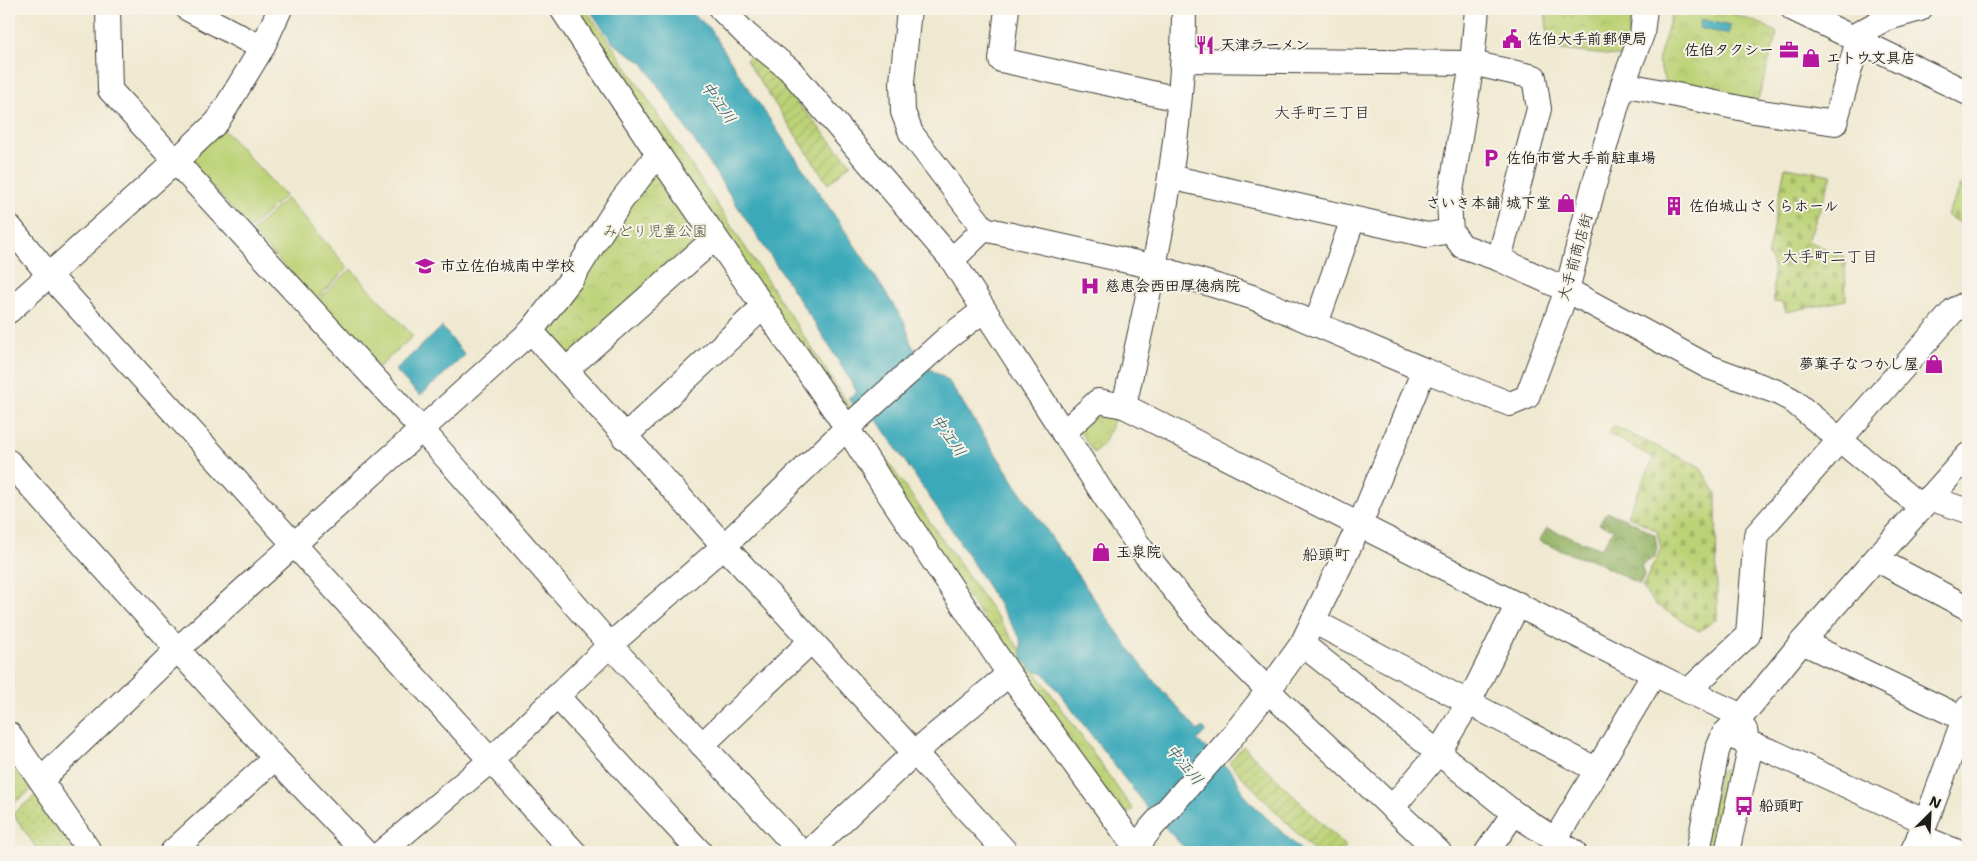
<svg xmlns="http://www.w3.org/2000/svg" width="1977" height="861" viewBox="0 0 1977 861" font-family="'Shantell Sans','Klee One',sans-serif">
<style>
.grass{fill:url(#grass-dots);stroke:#6c7749}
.forest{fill:url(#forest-crowns);stroke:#586842}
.cemetery{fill:url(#cemetery-stones);stroke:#6c7749}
.park{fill:url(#park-crowns);stroke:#6c7749}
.garden{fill:url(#garden-furrows);stroke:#6c7749}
.pitch{fill:#bcd276;stroke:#6c7749}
.water{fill:#3ba9b9;stroke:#2c626a}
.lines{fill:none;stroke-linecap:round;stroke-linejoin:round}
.minor-casing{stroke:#3c3b37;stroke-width:26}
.minor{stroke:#fff;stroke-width:24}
.labels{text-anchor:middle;stroke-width:4;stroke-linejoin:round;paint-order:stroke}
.poi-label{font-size:15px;font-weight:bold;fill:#1c1c1c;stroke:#f7f3e8;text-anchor:start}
.park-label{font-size:15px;fill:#4c5337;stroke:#f7f3e8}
.street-label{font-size:15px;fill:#1c1c1c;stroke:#f7f3e8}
.water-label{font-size:16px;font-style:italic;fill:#2a5b63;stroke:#f7f3e8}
.neighbourhood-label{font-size:16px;fill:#1c1c1c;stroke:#f7f3e8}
</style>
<defs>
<pattern id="grass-dots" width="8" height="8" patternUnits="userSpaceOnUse" patternTransform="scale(1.25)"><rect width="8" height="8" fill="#bcd276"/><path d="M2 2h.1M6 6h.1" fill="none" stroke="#a1b466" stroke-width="1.8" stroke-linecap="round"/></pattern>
<pattern id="forest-crowns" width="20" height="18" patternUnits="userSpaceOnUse" patternTransform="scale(1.25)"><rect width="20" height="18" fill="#95b467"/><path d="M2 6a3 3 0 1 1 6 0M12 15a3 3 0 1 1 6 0" fill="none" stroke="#799254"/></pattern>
<pattern id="cemetery-stones" width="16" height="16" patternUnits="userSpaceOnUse" patternTransform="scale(1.25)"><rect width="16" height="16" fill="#bcd276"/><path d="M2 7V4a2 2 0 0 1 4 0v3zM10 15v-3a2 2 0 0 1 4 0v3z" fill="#a1b466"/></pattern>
<pattern id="park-crowns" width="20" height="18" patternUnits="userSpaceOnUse" patternTransform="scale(1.25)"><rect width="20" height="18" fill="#bcd276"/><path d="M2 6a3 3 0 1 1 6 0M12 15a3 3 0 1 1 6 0" fill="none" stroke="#a1b466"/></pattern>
<pattern id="garden-furrows" width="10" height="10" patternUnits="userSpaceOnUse" patternTransform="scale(1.25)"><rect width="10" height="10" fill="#bcd276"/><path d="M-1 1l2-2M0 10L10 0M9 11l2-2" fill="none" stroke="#a1b466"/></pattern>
</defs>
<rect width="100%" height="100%" fill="#f7f3e8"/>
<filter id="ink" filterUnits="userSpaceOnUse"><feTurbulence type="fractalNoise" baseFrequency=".02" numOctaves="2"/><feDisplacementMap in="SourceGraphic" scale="10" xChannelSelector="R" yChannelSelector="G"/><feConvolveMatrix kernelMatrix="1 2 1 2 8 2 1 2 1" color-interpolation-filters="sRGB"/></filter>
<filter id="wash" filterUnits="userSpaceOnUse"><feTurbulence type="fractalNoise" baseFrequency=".0096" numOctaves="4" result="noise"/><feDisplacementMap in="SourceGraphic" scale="20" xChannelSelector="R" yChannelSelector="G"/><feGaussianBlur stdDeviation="1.12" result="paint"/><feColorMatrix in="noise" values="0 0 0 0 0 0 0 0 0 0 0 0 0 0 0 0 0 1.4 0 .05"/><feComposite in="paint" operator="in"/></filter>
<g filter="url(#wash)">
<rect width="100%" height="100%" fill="#f0e9d1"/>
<!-- grass -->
<g class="grass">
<path d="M9,753L33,789L9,806Z"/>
<path d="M1726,770L1733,785L1721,852H1703L1719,771Z"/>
<path d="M37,794L78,852H39L13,814Z"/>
</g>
<!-- forest -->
<path class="forest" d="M1607,512L1633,522L1655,535L1657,549L1654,558L1641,565L1644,575L1640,585L1589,558H1581L1539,541L1547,528L1601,549L1614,529L1599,524Z"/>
<!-- cemetery -->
<g class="cemetery">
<path d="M1785,167L1832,175L1808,241L1845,257L1846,300L1786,312L1783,303L1774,302L1773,266L1768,253Z"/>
<path d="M1961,185L1968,188V228L1947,215Z"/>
<path d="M1613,426L1699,466L1716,493L1717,619L1699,631L1655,604L1642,587L1661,549L1657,531L1627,515L1654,458L1609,434Z"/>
</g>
<!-- park -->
<g class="park">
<path d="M568,9H585L616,51L853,411L842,419Z"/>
<path d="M1545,9H1632L1626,57L1549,49Z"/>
<path d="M1719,9L1764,25L1777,33L1757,103L1665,82L1658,61L1672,14Z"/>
<path d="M658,162L709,238L566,366L535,332Z"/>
<path d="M1103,409L1116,415L1105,441L1094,453L1075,425Z"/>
<path d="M866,431L1133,810L1122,815L856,438Z"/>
</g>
<!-- garden -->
<g class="garden">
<path d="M751,55L760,60L851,164L828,184L746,60Z"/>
<path d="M1243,746L1346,847L1341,852H1315L1229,763Z"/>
</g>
<!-- pitch -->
<g class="pitch">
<path d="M223,129L285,196L249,229L190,161Z"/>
<path d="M287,198L348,268L315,300L252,231Z"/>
<path d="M351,269L413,336L379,367L317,301Z"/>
</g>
<!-- water -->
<g class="water">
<path d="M589,9H687L710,28L737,71L864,259L905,323L911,344L930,369L948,380L1029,505L1113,626L1148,674L1198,731L1203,727L1206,731L1197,740L1233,773L1247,799L1303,852H1188L1147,808L1044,673L1033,670L1022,659L1020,638L954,533L876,419L868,426L848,398L857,392L823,336L643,63L613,43Z"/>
<path d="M1701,19L1730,26L1729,35L1699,28Z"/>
<path d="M442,327L465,355L420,396L395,370Z"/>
</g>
</g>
<g filter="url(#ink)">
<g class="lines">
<!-- minor casing -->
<g class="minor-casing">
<g id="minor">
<path d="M108,9L110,90L423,431L610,645L801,852"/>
<path d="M188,9L262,48"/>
<path d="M562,9L658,154L847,428L883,485L1009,674L1139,852"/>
<path d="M721,9L747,35L790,70L952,260L1111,506L1142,550L1202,624L1281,703L1439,852"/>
<path d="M909,9L902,82L903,112L911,133L984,229"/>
<path d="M1007,9L1001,60L1179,99"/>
<path d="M1477,9L1472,63L1449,204L1451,231L1462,246L1499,259L1567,290L1709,367L1777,392L1792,400L1921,507"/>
<path d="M1793,9L1968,93"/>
<path d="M1852,37L1885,19L1920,9"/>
<path d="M1184,60L1472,63L1534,77L1539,109L1499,259"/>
<path d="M1623,84L1754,111L1835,123L1858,40"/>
<path d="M1170,177L1427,235L1451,231"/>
<path d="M9,226L49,275L574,852"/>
<path d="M952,260L984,229L1155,267L1252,297L1424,370L1510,404L1527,397L1567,290L1594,185L1623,84L1642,34L1645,9"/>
<path d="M9,311L176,161L217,122L262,48L280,9"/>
<path d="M1316,324L1353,219"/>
<path d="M531,331L724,546L1006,852"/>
<path d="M566,370L715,238"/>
<path d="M1124,406C1153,275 1184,143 1184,9"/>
<path d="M1063,433L1098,401L1124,406L1688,691L1742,716"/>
<path d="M624,437L763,307"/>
<path d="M9,462L275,758L365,852"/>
<path d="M1929,498L1968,511"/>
<path d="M1876,559L1968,608"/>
<path d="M1313,621L1597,770"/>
<path d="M1802,642L1968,721"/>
<path d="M1302,644L1514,813L1574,852"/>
<path d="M1688,691L1748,635L1756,535L1954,310L1968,303"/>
<path d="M557,696L700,852"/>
<path d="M9,734L90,852"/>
<path d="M1724,734L1773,752L1926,822"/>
<path d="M702,745L811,641"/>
<path d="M41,780L178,649L531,331L572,278L621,201L658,154"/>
<path d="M1392,808L1438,753L1469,702L1518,604"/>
<path d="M1919,836L1958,852"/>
<path d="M1555,840L1654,674"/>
<path d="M172,852L275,758"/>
<path d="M382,852L490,761L610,645L724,546L847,428L946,339L984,310"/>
<path d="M809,852L914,753L1009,674"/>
<path d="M1133,852L1151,828L1230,739L1268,691L1302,644L1360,524L1424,370"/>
<path d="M1487,852L1514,813"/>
<path d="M1698,852L1717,751L1724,734L1742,716L1802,642L1968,455"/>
<path d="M1727,852L1749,754L1745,730"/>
<path d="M1912,852L1926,822L1968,708"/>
</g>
</g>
<!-- minor -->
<use href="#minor" class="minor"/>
</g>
</g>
<!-- icons -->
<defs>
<g id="civic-bare" transform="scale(1.5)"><path d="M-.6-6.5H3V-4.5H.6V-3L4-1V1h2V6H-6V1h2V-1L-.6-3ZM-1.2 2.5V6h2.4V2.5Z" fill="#b5179e" stroke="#f7f3e8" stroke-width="2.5" paint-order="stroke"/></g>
<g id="restaurant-bare" transform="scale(1.5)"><path d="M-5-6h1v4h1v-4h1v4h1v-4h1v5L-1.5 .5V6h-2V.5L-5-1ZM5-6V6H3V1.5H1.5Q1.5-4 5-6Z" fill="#b5179e" stroke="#f7f3e8" stroke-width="2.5" paint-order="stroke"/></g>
<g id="office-bare" transform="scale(1.5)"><path d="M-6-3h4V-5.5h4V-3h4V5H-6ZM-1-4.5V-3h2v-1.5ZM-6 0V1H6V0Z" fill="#b5179e" stroke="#f7f3e8" stroke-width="2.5" paint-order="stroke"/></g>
<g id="shop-bare" transform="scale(1.5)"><path d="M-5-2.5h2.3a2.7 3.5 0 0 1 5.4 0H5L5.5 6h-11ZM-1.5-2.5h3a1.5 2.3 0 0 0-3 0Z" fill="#b5179e" stroke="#f7f3e8" stroke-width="2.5" paint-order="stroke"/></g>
<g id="parking-bare" transform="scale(1.5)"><path d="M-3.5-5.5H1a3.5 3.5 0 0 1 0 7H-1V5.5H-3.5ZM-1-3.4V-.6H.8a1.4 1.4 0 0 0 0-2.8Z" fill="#b5179e" stroke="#f7f3e8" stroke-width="2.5" paint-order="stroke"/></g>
<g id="building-bare" transform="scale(1.5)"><path d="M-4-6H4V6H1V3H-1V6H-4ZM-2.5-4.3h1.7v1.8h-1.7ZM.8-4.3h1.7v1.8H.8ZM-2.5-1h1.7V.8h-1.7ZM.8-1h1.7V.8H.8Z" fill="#b5179e" stroke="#f7f3e8" stroke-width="2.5" paint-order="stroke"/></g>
<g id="school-bare" transform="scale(1.5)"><path d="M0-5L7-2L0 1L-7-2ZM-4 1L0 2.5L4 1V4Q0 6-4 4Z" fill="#b5179e" stroke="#f7f3e8" stroke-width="2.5" paint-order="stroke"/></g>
<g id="hospital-bare" transform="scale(1.5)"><path d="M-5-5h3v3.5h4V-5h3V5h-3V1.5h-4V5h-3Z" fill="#b5179e" stroke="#f7f3e8" stroke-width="2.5" paint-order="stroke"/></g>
<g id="bus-bare" transform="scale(1.5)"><path d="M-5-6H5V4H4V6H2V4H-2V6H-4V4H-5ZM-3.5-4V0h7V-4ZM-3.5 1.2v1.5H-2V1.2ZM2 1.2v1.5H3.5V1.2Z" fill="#b5179e" stroke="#f7f3e8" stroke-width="2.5" paint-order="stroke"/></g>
</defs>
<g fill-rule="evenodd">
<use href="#civic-bare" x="1512" y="39"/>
<use href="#restaurant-bare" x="1205" y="45"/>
<use href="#office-bare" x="1789" y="50"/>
<use href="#shop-bare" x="1811" y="58"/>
<use href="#parking-bare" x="1491" y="158"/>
<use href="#shop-bare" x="1566" y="203"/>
<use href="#building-bare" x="1674" y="206"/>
<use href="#school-bare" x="425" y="266"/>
<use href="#hospital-bare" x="1090" y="286"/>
<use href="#shop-bare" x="1934" y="364"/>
<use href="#shop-bare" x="1101" y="552"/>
<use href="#bus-bare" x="1744" y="806"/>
</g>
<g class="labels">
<!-- poi labels -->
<g class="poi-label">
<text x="1527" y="44">佐伯大手前郵便局</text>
<text x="1220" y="50">天津ラーメン</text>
<text x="1774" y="55" text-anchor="end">佐伯タクシー</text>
<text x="1826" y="63">エトウ文具店</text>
<text x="1506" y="163">佐伯市営大手前駐車場</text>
<text x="1551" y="208" text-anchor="end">さいき本舗 城下堂</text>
<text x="1689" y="211">佐伯城山さくらホール</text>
<text x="440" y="271">市立佐伯城南中学校</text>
<text x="1105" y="291">慈恵会西田厚徳病院</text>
<text x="1919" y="369" text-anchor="end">夢菓子なつかし屋</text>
<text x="1116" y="557">玉泉院</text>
<text x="1759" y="811">船頭町</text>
</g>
<!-- park labels -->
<g class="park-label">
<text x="655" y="236">みどり児童公園</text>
</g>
<!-- street labels -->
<g class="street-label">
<text transform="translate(1575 257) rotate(-74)" y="5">大手前商店街</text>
</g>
<!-- water labels -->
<g class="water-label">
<text transform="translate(719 102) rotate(55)" y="6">中江川</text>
<text transform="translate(949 435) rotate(55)" y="6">中江川</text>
<text transform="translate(1185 764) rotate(50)" y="6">中江川</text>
</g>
<!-- neighbourhood labels -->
<g class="neighbourhood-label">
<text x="1322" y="118">大手町三丁目</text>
<text x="1830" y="262">大手町二丁目</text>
<text x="1326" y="560">船頭町</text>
</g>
</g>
<!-- margin -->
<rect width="1977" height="861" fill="none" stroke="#f7f3e8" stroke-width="30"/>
<!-- north arrow -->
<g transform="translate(1930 814) rotate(24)" stroke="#f7f3e8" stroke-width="4" paint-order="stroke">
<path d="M0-4L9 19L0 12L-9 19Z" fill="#1c1c1c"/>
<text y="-8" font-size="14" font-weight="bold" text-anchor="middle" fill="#1c1c1c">N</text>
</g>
</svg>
